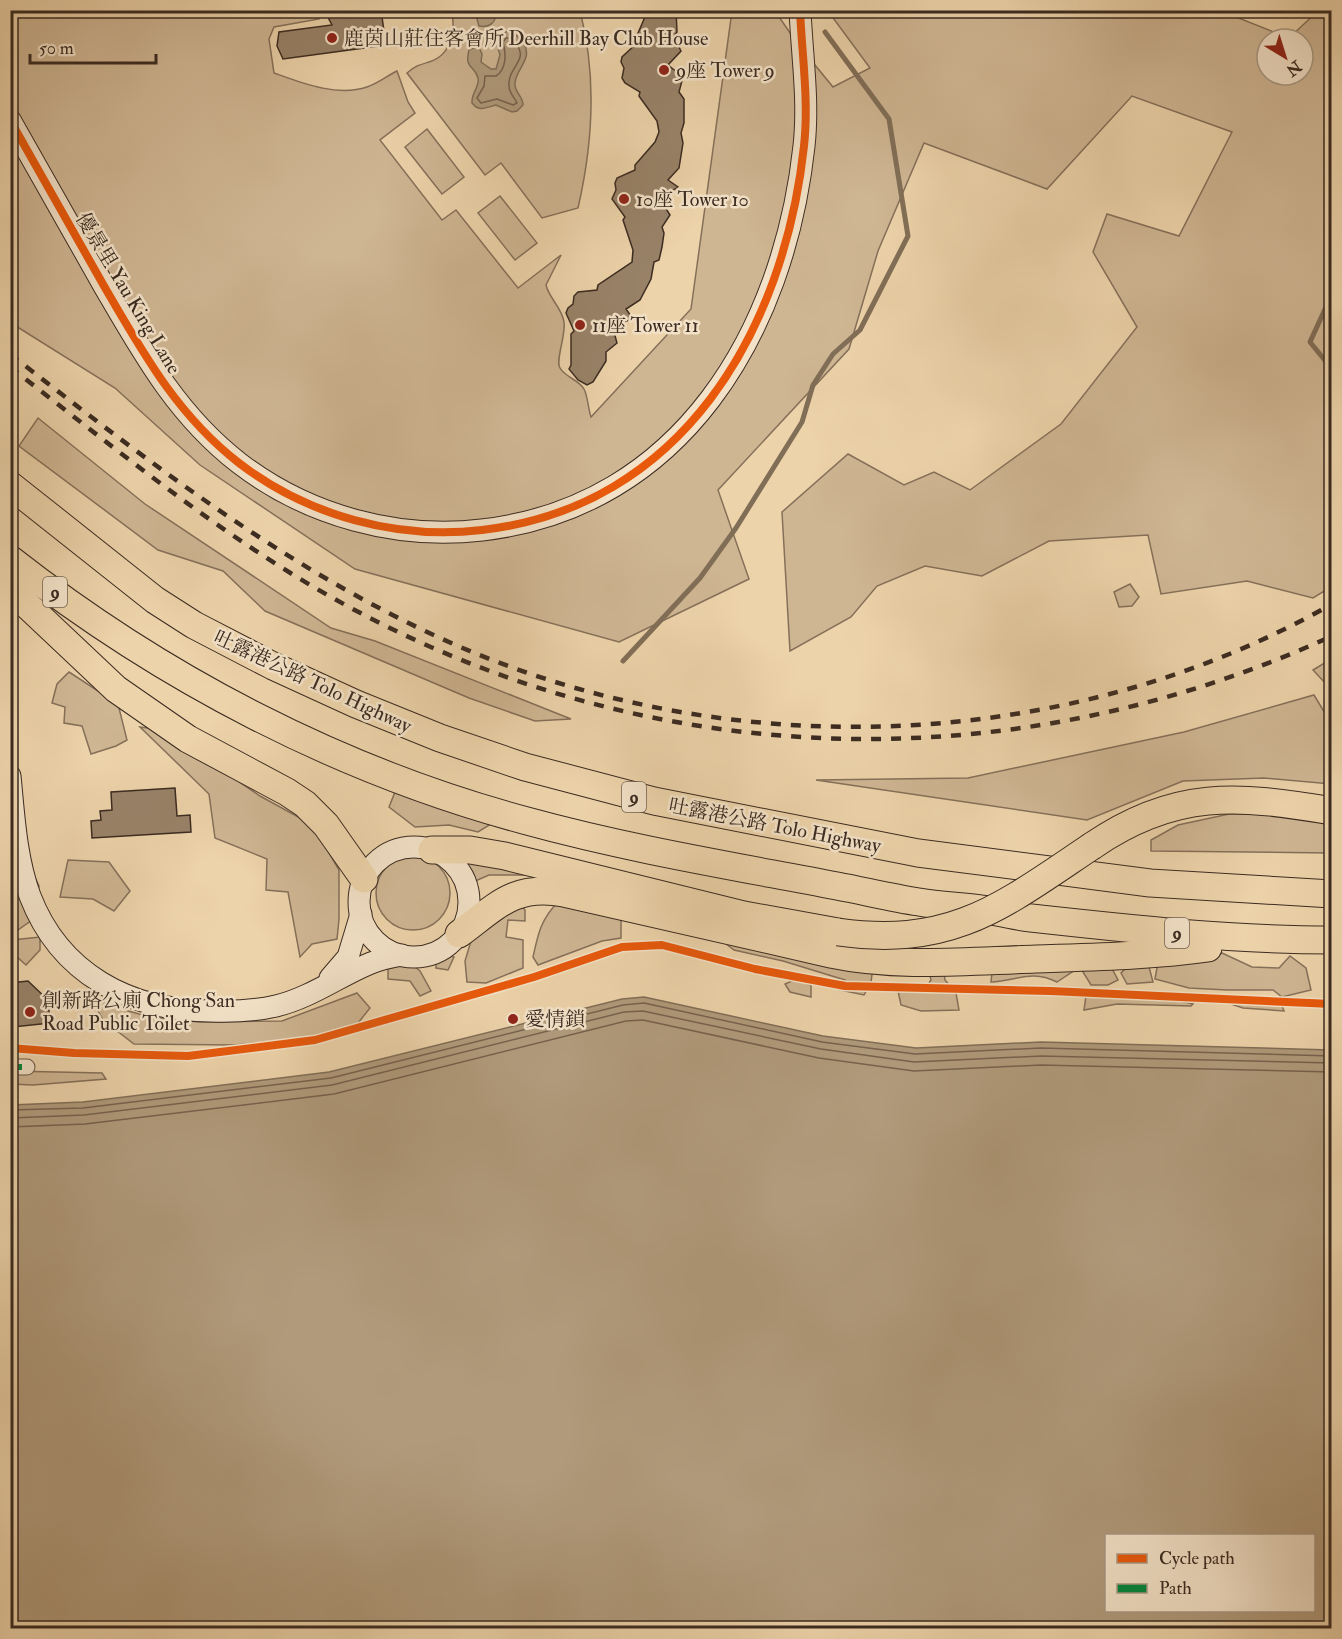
<svg xmlns="http://www.w3.org/2000/svg" width="1342" height="1639" viewBox="0 0 1342 1639" font-family="'IM FELL Double Pica','Noto Serif TC',serif">
<style>
.green{fill:#cfb693;stroke:#85705a;stroke-width:1.5;fill-rule:evenodd}
.water{fill:#b09a7b;stroke:#816e57;stroke-width:1.5;fill-rule:evenodd}
.lines{fill:none;stroke-linecap:round;stroke-linejoin:round}
.shore{stroke:#76624e;stroke-width:1.5}
.stream{stroke:#816e57;stroke-width:5}
.building{fill:#988268;stroke:#3b2b21;stroke-width:1.5}
.street-casing{stroke:#685543;stroke-width:17}
.secondary-casing{stroke:#3b2b21;stroke-width:23}
.highway-casing{stroke:#3b2b21;stroke-width:29}
.street{stroke:#f3e2c8;stroke-width:15}
.secondary{stroke:#f3e2c8;stroke-width:21}
.highway{stroke:#edd3aa;stroke-width:27}
.rail{stroke:#3b2b21;stroke-width:4.5;stroke-dasharray:10 10;stroke-linecap:butt}
.highway-bridge-casing{stroke:#3b2b21;stroke-width:29;stroke-linecap:butt}
.highway-bridge{stroke:#edd3aa;stroke-width:27}
.quiet{stroke:#00873e;stroke-width:6;stroke-dasharray:12 6;stroke-linecap:butt}
.cycleway-casing{stroke:#f3e2c8;stroke-width:11}
.cycleway{stroke:#e8590c;stroke-width:8}
.poi-dot{fill:#8f2418;stroke:#f3e2c8;stroke-width:2}
.labels{text-anchor:middle;stroke-width:5;stroke-linejoin:round;paint-order:stroke}
.shield{fill:#f3e2c8;stroke:#726253;stroke-width:1.5}
.shield-label{font-size:18px;font-weight:bold;fill:#3b2b21}
.poi-label{font-size:20px;fill:#3b2b21;stroke:#f3e2c8;text-anchor:start}
.street-label{font-size:20px;fill:#3b2b21;stroke:#f3e2c8}
</style>
<rect width="100%" height="100%" fill="#edd3aa"/>
<filter id="stains"><feTurbulence type="fractalNoise" baseFrequency=".00333" numOctaves="4"/><feColorMatrix values="0 0 0 0 .2 0 0 0 0 .09 0 0 0 0 .02 0 0 0 .5 -.17"/></filter>
<radialGradient id="worn" r=".72"><stop offset=".6" stop-color="#630" stop-opacity="0"/><stop offset="1" stop-color="#630" stop-opacity=".3"/></radialGradient>
<!-- green -->
<g class="green">
<path d="M10,11H317L319,19L274,27L269,39L274,73C302,83 337,97 367,87C377,84 387,76 397,71L408,102L415,113L380,140L442,220L456,210L518,288L561,255L546,285C549,298 562,308 564,322C566,336 555,361 560,368C565,377 579,380 584,389C588,397 588,408 591,417L691,309L732,11H775L797,43L833,87L870,68L828,11H1221L1289,38L1318,11H1331V587L1313,598L1247,581L1161,594L1148,535L1049,541L982,576L925,566L877,586L851,617L790,651L782,512L848,454L904,485L934,472L970,490L1061,424L1137,327L1093,252L1107,214L1179,236L1232,132L1132,96L1047,189L924,143L878,251L849,349L718,490L749,579L619,642L355,569L200,465L115,388L11,323ZM1267,39H1303V75H1267Z"/>
<path d="M452,11H580C597,76 593,143 578,208L542,218L501,163L485,175L407,73C415,66 419,65 429,62C452,55 455,31 452,11Z"/>
<path d="M427,129L464,177L442,194L405,147Z"/>
<path d="M500,196L537,243L515,260L478,213Z"/>
<path d="M38,418L145,504L331,628L375,641L571,719L535,721L469,698L265,611L223,571L158,550L19,446Z"/>
<path d="M1130,584L1139,597L1132,606L1119,607L1114,592Z"/>
<path d="M1331,659V685H1327L1313,670Z"/>
<path d="M69,672L118,704L127,740L116,746L91,754L82,726L64,723L65,707L52,703L57,684Z"/>
<path d="M1314,695L1331,723V784L1264,778L1183,781L1087,820L816,780L968,778L1184,732Z"/>
<path d="M140,727L163,730L260,796L313,825L339,870V919L337,939L312,944L300,957L288,892L266,890L267,859L215,838L209,794Z"/>
<path d="M395,792L491,824L478,832L449,825L415,827L389,807Z"/>
<path d="M1229,814H1269L1331,824V853L1151,851V840L1178,825Z"/>
<circle cx="413" cy="893" r="37"/>
<path d="M475,859L526,875H489L473,882L465,866Z"/>
<path d="M27,860L39,886L32,920L15,932L11,927V861Z"/>
<path d="M68,860L109,862L130,891L114,911L93,899L60,897Z"/>
<path d="M558,902L621,918V938L602,941L538,965L533,957C538,934 541,919 558,902Z"/>
<path d="M519,903L525,910V921L508,920L506,937L523,940V968L486,983L467,982L465,961L474,931Z"/>
<path d="M712,933L873,967L871,982L864,995L840,990L845,980L783,961L734,950Z"/>
<path d="M40,937V950L26,965L15,955L12,940Z"/>
<path d="M1222,953L1252,967L1279,968L1290,956L1306,968L1311,990L1282,997L1273,990H1227L1189,988L1155,979L1158,962Z"/>
<path d="M446,955L454,957L448,970L436,968V961Z"/>
<path d="M1108,961L1118,980L1108,985H1091L1083,972L1087,963Z"/>
<path d="M409,962L420,971L431,991L420,996L410,981L388,979V969Z"/>
<path d="M1148,963L1153,982L1127,984L1121,973L1130,964Z"/>
<path d="M927,964L943,966L945,980L956,993L959,1010L921,1011L901,1005L898,991L923,992L931,980Z"/>
<path d="M1067,966L1072,972L1057,982C1031,969 1017,981 991,982L992,972Z"/>
<path d="M796,979L811,985V997L790,992L785,984Z"/>
<path d="M357,993L370,1008L358,1023L302,1039L235,1045L134,1044L103,1020L90,996L114,1007L150,1017L200,1022L282,1021Z"/>
<path d="M1086,996L1177,1000L1193,1004L1191,1006L1117,1004L1084,1010Z"/>
<path d="M1247,1002L1282,1006L1284,1011L1243,1008L1231,1004Z"/>
<path d="M11,1071L102,1073L106,1079L33,1085L11,1084Z"/>
</g>
<!-- water -->
<g class="water">
<path d="M482,10L495,11C498,22 489,28 479,26L477,19Z"/>
<path d="M508,31C514,33 519,37 523,42C534,59 516,68 515,83C514,92 523,96 523,105L517,111L512,112L496,105C486,107 480,113 472,103C471,93 480,87 478,78C475,65 464,70 469,50L475,47L479,48L482,54L481,62L491,69H496L500,55L496,41L503,33Z"/>
<path d="M644,997L823,1036L916,1048L1041,1042L1331,1050V1628H11V1105L83,1102L329,1072L622,999ZM1106,1536H1314V1610H1106Z"/>
</g>
<g class="lines">
<!-- shore -->
<g class="shore">
<path d="M506,38H510C535,59 507,65 509,86C509,93 515,98 517,103L513,105L497,99L481,103L477,98L484,86L485,76H496C507,69 506,53 503,42Z"/>
<path d="M10,1110L83,1108L331,1078L623,1005L644,1003L822,1042L915,1054L1041,1048L1332,1056"/>
<path d="M10,1118L84,1115L332,1085L624,1012L643,1011L821,1049L914,1062L1041,1056L1332,1063"/>
<path d="M10,1127L85,1124L334,1094L626,1021L643,1020L819,1058L914,1071L1041,1065L1332,1072"/>
</g>
<!-- stream -->
<g class="stream">
<path d="M1332,294L1310,342L1332,369"/>
<path d="M623,661L700,578L736,528L802,422L813,385L833,354L860,330L908,236L889,119L825,32"/>
</g>
</g>
<!-- building -->
<g class="building">
<path d="M324,10H381L386,45L283,59L277,46L279,32L332,25Z"/>
<path d="M648,10H676L677,32L674,37L681,51L668,65L683,77L679,92L684,99V123L681,133L683,143L679,168L668,180L678,187L660,199L670,215L662,227L664,233L662,247L659,260L654,262L651,279L640,300L626,309L633,319L612,325L617,343L606,352V361L593,382L587,385L578,380L569,369L571,365V334L574,331L566,313L568,308L573,304L574,296L578,292L597,290L598,285L632,262L633,250L623,220L625,217L612,199L616,190L615,183L617,178L635,170V165L655,142L659,132L657,121L639,96L640,92L625,83L622,78L624,68L621,62L622,57L636,44L635,40Z"/>
<path d="M175,788L177,816L190,815L191,832L92,838L91,821L101,820L100,811L112,810L111,792Z"/>
<path d="M28,981L48,1000L50,1023L13,1027L10,983Z"/>
</g>
<g class="lines">
<!-- street casing -->
<g class="street-casing">
<path id="street" d="M10,1067H27"/>
</g>
<!-- secondary casing -->
<g class="secondary-casing">
<g id="secondary">
<path d="M10,120C42,176 73,231 104,286C143,353 177,415 239,463C308,516 397,540 482,530C682,507 784,331 804,146C809,101 802,56 800,10"/>
<path d="M10,776C14,816 16,858 30,896C60,974 129,1010 209,1011C232,1012 254,1011 276,1006C310,998 339,976 371,963C381,959 391,957 402,955"/>
<circle cx="414" cy="902" r="55"/>
<path d="M330,978L348,957L361,914"/>
</g>
</g>
<!-- highway casing -->
<g class="highway-casing">
<g id="highway">
<path d="M10,485L155,600L194,625L273,666L356,704L440,738L525,767L654,801L918,853L1150,883L1332,894"/>
<path d="M10,559C163,679 340,771 527,821C629,849 733,866 837,886C864,891 892,898 919,902C940,906 961,906 982,909C998,912 1014,916 1031,918C1131,929 1231,940 1332,940"/>
<path d="M10,589L116,689L188,739L287,792L305,804L326,825L364,879"/>
<path d="M1092,846C1175,789 1238,795 1332,811"/>
<path d="M432,850H470L505,856L744,915L838,932"/>
<path d="M459,934C497,906 514,884 564,893L831,954C898,968 968,961 1036,959C1093,957 1152,956 1208,948"/>
</g>
</g>
<!-- street -->
<use href="#street" class="street"/>
<!-- secondary -->
<use href="#secondary" class="secondary"/>
<!-- highway -->
<use href="#highway" class="highway"/>
<!-- rail -->
<g class="rail">
<path d="M10,354C146,460 281,565 438,637C717,766 1063,757 1332,604"/>
<path d="M10,367C120,452 228,542 351,608C659,774 1016,781 1332,636"/>
</g>
<!-- highway-bridge casing -->
<g class="highway-bridge-casing">
<path id="highway-bridge" d="M838,932C953,948 1002,906 1092,846"/>
</g>
<!-- highway-bridge -->
<use href="#highway-bridge" class="highway-bridge"/>
<!-- quiet -->
<path class="quiet" d="M10,1067H27"/>
<!-- cycleway casing -->
<g class="cycleway-casing">
<g id="cycleway">
<path d="M10,120C42,176 73,231 104,286C143,353 177,415 239,463C308,516 397,540 482,530C682,507 784,331 804,146C809,101 802,56 800,10"/>
<path d="M10,1048L74,1053L188,1056L315,1040L534,977L622,947L662,945L755,969L845,986L1051,991L1332,1004"/>
</g>
</g>
<!-- cycleway -->
<use href="#cycleway" class="cycleway"/>
</g>
<!-- markers -->
<g class="poi-dot">
<circle cx="332" cy="38" r="6"/>
<circle cx="664" cy="70" r="6"/>
<circle cx="624" cy="199" r="6"/>
<circle cx="580" cy="325" r="6"/>
<circle cx="30" cy="1012" r="6"/>
<circle cx="513" cy="1019" r="6"/>
</g>
<g class="labels">
<!-- shield labels -->
<g class="shield">
<rect x="43" y="577" width="24" height="30" rx="4.5"/>
<rect x="622" y="782" width="24" height="30" rx="4.5"/>
<rect x="1165" y="918" width="24" height="30" rx="4.5"/>
</g>
<g class="shield-label">
<text x="55" y="598">9</text>
<text x="634" y="803">9</text>
<text x="1177" y="939">9</text>
</g>
<!-- poi labels -->
<g class="poi-label">
<text x="344" y="45">鹿茵山莊住客會所 Deerhill Bay Club House</text>
<text x="676" y="77">9座 Tower 9</text>
<text x="636" y="206">10座 Tower 10</text>
<text x="592" y="332">11座 Tower 11</text>
<text x="42" y="1007">創新路公廁 Chong San<tspan x="42" dy="23">Road Public Toilet</tspan></text>
<text x="525" y="1026">愛情鎖</text>
</g>
<!-- street labels -->
<g class="street-label">
<text transform="translate(129 293) rotate(59)" y="7">優景里 Yau King Lane</text>
<text transform="translate(313 681) rotate(25)" y="7">吐露港公路 Tolo Highway</text>
<text transform="translate(775 825) rotate(11)" y="7">吐露港公路 Tolo Highway</text>
</g>
</g>
<!-- margin -->
<rect width="1342" height="1639" fill="none" stroke="#edd3aa" stroke-width="36"/>
<rect x="12" y="12" width="1318" height="1615" fill="none" stroke="#3b2b21" stroke-width="3"/>
<rect x="18" y="18" width="1306" height="1603" fill="none" stroke="#3b2b21" stroke-width="1.5"/>
<!-- legend -->
<rect x="1105" y="1534" width="210" height="78" fill="#f3e2c8" stroke="#a99985" stroke-width="1.5"/>
<rect x="1117" y="1554" width="30" height="9" fill="#e8590c" stroke="#a99985" stroke-width="1.5"/>
<text x="1159" y="1564" font-size="18" fill="#3b2b21">Cycle path</text>
<rect x="1117" y="1584" width="30" height="9" fill="#00873e" stroke="#a99985" stroke-width="1.5"/>
<text x="1159" y="1594" font-size="18" fill="#3b2b21">Path</text>
<!-- north arrow -->
<g transform="translate(1285 57) rotate(142)"><circle r="28" fill="#f3e2c8" stroke="#a99985" stroke-width="1.5"/>
<path d="M0-4.5L10 22L0 15L-10 22Z" fill="#8f2418"/>
<text y="-9" font-size="16" font-weight="bold" text-anchor="middle" fill="#3b2b21">N</text>
</g>
<!-- scale -->
<path d="M30 54v9h126v-9" fill="none" stroke="#3b2b21" stroke-width="3"/>
<text x="39" y="54" font-size="18" fill="#3b2b21" stroke="#f3e2c8" stroke-width="4.5" paint-order="stroke">50 m</text>
<rect width="100%" height="100%" filter="url(#stains)"/>
<rect width="100%" height="100%" fill="url(#worn)"/>
</svg>
